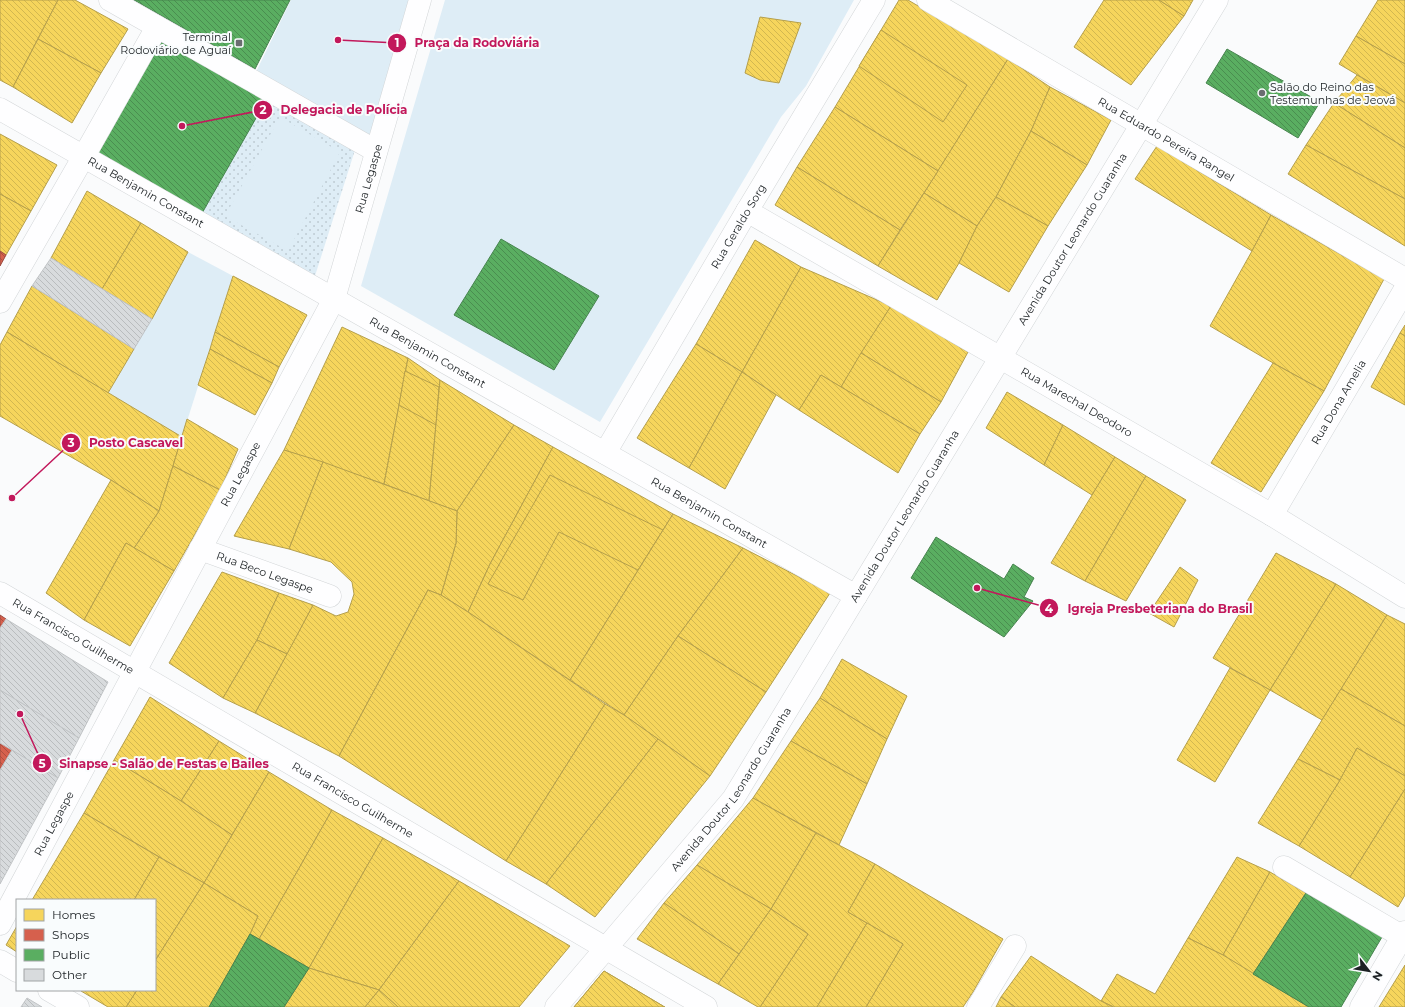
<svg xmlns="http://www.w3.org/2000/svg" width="1405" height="1007" viewBox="0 0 1405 1007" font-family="Montserrat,sans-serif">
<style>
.grass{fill:url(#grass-dots)}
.green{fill:#deedf6}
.homes{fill:url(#homes-back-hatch);stroke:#b59f4b}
.shops{fill:url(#shops-back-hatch);stroke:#9e4d41}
.public{fill:url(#public-back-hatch);stroke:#47844f}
.building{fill:url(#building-back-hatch);stroke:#c1c4c6}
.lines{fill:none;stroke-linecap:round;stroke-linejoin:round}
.street-casing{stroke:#d3d6d8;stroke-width:23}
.street{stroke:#fefeff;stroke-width:22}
.poi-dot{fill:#6a6d70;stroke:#f9fcfd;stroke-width:1.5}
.labels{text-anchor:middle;stroke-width:4;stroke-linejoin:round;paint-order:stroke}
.poi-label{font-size:11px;fill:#1c2124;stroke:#f9fcfd;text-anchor:end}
.street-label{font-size:11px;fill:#1c2124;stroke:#f9fcfd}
.leader{fill:none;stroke:#c2185b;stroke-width:1.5}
.callout-dot{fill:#c2185b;stroke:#f9fcfd;stroke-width:1.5}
.mark-label{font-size:12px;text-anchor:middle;font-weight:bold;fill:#fff}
.callout-label{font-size:12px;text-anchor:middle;font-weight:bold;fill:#c2185b;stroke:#f9fcfd;stroke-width:4;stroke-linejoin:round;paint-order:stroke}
</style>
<defs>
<pattern id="grass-dots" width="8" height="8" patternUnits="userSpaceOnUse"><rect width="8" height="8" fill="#deedf6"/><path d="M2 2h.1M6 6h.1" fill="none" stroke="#becbd3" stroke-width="1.8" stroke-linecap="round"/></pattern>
<pattern id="homes-back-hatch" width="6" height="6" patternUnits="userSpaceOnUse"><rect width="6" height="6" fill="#f6d55c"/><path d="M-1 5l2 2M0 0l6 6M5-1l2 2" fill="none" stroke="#d2b750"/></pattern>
<pattern id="shops-back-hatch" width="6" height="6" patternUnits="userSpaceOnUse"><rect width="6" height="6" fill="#d6604d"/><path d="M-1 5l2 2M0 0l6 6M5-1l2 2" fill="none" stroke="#ad4f40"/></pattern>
<pattern id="public-back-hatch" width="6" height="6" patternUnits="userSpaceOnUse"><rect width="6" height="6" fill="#5aae61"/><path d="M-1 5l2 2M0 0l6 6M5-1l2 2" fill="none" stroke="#4a8d50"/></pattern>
<pattern id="building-back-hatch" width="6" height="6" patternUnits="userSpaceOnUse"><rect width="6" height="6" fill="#d8dbdd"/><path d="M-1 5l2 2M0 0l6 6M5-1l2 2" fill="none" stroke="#b9bcbe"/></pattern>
</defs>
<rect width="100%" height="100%" fill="#fafbfc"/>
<!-- grass -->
<path class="grass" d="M268,97L355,150L314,279L201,215Z"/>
<!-- green -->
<g class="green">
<path d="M291,0H413L376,151L252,80Z"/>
<path d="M445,0H854L806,86L781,117L600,422L361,286Z"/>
<path d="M280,117L340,152L288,251L225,216Z"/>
<path d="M188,252L233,276L182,437L108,393Z"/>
</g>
<!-- homes -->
<g class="homes">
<path d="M0,0H58L13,87L0,80Z"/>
<path d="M58,0H75L128,29L101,73L38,39Z"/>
<path d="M899,0H908L1008,59L938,171L835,107Z"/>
<path d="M1104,0H1159L1184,16L1131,85L1074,47Z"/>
<path d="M1159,0H1193L1184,16Z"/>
<path d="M1378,0H1405V64L1356,36Z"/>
<path d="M760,17L801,23L779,83L760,80L745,73Z"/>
<path d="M881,30L967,85L943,122L859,66Z"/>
<path d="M1356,36L1405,64V103L1339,64Z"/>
<path d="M38,39L101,73L72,123L13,87Z"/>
<path d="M1008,59L1050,87L1031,131L996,197L977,226L924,193Z"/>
<path d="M1357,75L1405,103V148L1334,103Z"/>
<path d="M1050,87L1111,120L1087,165L1031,131Z"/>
<path d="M1334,103L1405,148V199L1306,145Z"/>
<path d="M835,107L938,171L900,230L797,167Z"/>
<path d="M1031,131L1087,165L1048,226L996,197Z"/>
<path d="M0,134L57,165L31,211L0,194Z"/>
<path d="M1306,145L1405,199V246L1288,174Z"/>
<path d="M1157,146L1271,215L1252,251L1135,179Z"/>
<path d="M797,167L900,230L878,266L775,205Z"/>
<path d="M87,191L141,223L102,289L51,258Z"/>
<path d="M924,193L977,226L959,263L937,300L878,266Z"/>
<path d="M0,194L31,211L6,255L0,251Z"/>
<path d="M996,197L1048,226L1009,292L959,263L977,226Z"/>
<path d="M1271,215L1384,279L1324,391L1266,359L1210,326L1252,251Z"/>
<path d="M141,223L188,252L152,319L102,289Z"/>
<path d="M755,240L801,267L742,372L696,344Z"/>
<path d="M801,267L891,306L841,387L821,375L799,410L742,372Z"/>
<path d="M233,276L307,315L279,367L215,332Z"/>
<path d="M32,286L134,349L108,393L7,332Z"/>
<path d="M891,306L968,352L941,402L861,353Z"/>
<path d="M1405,325V336L1400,333Z"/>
<path d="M342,327L408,358L384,484L284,450Z"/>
<path d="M7,332L182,437L159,511L111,480L0,416V345Z"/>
<path d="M215,332L279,367L272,383L210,349Z"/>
<path d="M1400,333L1405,336V405L1371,387Z"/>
<path d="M696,344L742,372L689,468L637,438Z"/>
<path d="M210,349L272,383L255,415L198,385Z"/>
<path d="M861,353L941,402L920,434L841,387Z"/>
<path d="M408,358L440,380L429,501L384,484Z"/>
<path d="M1273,363L1324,391L1261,492L1211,463Z"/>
<path d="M405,371L439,387L436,425L399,405Z"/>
<path d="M742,372L776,395L725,489L689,468Z"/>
<path d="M821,375L920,434L898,473L799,410Z"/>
<path d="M440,380L514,425L457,511L429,501Z"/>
<path d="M1007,392L1063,425L1044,465L986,428Z"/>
<path d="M187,419L238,449L220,490L173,466Z"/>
<path d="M514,425L553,447L490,564L468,612L441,595L456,543L457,511Z"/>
<path d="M1063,425L1115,457L1092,495L1044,465Z"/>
<path d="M553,447L673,514L570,680L468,612L490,564Z"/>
<path d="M284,450L323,462L289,549L234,536Z"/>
<path d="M1115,457L1146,476L1085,581L1051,563Z"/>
<path d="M323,462L457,511L456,543L441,595L428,590L339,756L255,713L313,605L336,616L348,612L354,594L352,582L331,562L289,549Z"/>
<path d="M173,466L220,490L174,571L134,548L159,511Z"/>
<path d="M550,475L663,530L638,570L559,532L523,600L488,584Z"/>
<path d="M1146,476L1186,500L1126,601L1085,581Z"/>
<path d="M111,480L159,511L134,548L126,543L84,620L46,593Z"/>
<path d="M673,514L743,548L678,636L624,715L570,680Z"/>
<path d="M126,543L174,571L130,646L84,620Z"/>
<path d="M743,548L830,593L766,692L678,636Z"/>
<path d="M1276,553L1336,584L1270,690L1213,658Z"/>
<path d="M1180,567L1198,580L1174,627L1149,613Z"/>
<path d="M222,572L279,593L257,640L223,698L169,663Z"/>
<path d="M1336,584L1387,615L1322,720L1270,690Z"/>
<path d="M428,590L441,595L468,612L605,704L506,861L339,756Z"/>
<path d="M279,593L313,605L287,654L257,640Z"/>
<path d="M1387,615L1405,624V726L1341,689Z"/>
<path d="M678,636L766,692L710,776L624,715Z"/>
<path d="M257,640L287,654L255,713L223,698Z"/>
<path d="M842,659L907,696L887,739L820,698Z"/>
<path d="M1230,668L1270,690L1215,782L1177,760Z"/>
<path d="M1341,689L1405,726V776L1357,748L1340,780L1298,759Z"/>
<path d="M150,697L219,741L181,801L114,760Z"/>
<path d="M820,698L887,739L867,784L791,741Z"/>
<path d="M605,704L624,715L658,739L546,884L506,861Z"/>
<path d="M658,739L710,776L595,917L546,884Z"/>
<path d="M219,741L269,772L232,835L181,801Z"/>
<path d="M791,741L867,784L839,845L753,798Z"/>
<path d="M1357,748L1405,776V789L1350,877L1299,846L1340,780Z"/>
<path d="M1298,759L1340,780L1299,846L1258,823Z"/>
<path d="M114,760L181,801L232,835L204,883L84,813Z"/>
<path d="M269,772L332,810L259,939L250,934L258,916L204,883Z"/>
<path d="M1405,789V895L1398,907L1350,877Z"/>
<path d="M753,798L816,833L771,909L697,865Z"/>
<path d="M332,810L383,838L309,968L259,939Z"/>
<path d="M84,813L159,857L134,900H32Z"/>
<path d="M816,833L875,864L848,912L867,923L817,1007H760L808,934L771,909Z"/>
<path d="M383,838L459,881L379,990L309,968Z"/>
<path d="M159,857L204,883L155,961V900H134Z"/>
<path d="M1237,857L1270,872L1223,955L1188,938Z"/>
<path d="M875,864L1003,939L973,992L963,1007H866L903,944L848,912Z"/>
<path d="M697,865L771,909L739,954L664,903Z"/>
<path d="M1270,872L1306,893L1253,974L1223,955Z"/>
<path d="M459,881L570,946L519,1007H398L379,990Z"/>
<path d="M204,883L258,916L250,934L209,1007H126L137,990H155V961Z"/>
<path d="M664,903L739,954L718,984L637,939Z"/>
<path d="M771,909L808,934L760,1007H758L718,984Z"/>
<path d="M867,923L903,944L866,1007H817Z"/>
<path d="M17,926V952L6,945Z"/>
<path d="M1188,938L1223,955L1309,1007H1114L1101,1001L1117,974L1155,994Z"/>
<path d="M1031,956L1101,1001L1113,1007H1015L1001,997Z"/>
<path d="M1405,965V1007H1379Z"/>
<path d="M309,968L379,990L365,1007H284Z"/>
<path d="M604,971L663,1006L665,1007H574Z"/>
<path d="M604,971L663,1006V1007H574Z"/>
<path d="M82,990H137L126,1007H108L81,991Z"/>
<path d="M379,990L398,1007H365Z"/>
<path d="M1001,997L1015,1007H996Z"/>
</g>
<!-- shops -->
<g class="shops">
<path d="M0,251L6,255L0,266Z"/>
<path d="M0,615L6,619L0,628Z"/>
<path d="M0,743L12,750L0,770Z"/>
</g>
<!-- public -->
<g class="public">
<path d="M134,0H290L255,69Z"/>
<path d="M164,38L268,97L201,215L95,154Z"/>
<path d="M1227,49L1320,102L1298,138L1206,83Z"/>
<path d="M501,239L599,296L554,370L454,315Z"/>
<path d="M936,537L1004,579L1013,564L1034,578L1024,597L1033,601L1004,637L911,578Z"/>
<path d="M1306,893L1382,937L1341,1007H1309L1253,974Z"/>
<path d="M250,934L309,968L284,1007H209Z"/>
</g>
<!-- building -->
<g class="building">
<path d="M51,258L152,319L134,349L32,286Z"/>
<path d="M6,619L108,682L79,738L0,690V628Z"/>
<path d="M0,690L79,738L58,778L0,743Z"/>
<path d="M12,750L58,778L0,884V770Z"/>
<path d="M27,998L42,1007H21Z"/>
</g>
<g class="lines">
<!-- street casing -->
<g class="street-casing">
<g id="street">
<path d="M110,0L376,151"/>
<path id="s1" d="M928,0L1405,279"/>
<path id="s2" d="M0,109L856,596"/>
<path id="s3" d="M747,211L1272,515L1405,597"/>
<path d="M0,302L84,156L157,27"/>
<path id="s4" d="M605,453L747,211L874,0"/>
<path id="s5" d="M1272,515L1405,289"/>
<path id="s6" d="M200,549L330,596"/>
<path id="s7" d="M0,593L706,1007"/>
<path d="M1284,867L1405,938"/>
<path id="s8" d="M0,924L334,299L420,0"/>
<path d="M0,961L17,971"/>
<path d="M49,990L78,1007"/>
<path id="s9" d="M556,1007L733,799L1217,0"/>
<path d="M978,1007L1015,946"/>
<path d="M1361,1007L1405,932"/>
</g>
</g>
<!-- street -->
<use href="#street" class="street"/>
</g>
<!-- markers -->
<g class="poi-dot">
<rect x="235" y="39" width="8" height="8" rx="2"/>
<circle cx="1262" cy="93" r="4"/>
</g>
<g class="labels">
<!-- poi labels -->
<g class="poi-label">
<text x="231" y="41">Terminal<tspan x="231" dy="13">Rodoviário de Aguaí</tspan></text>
<text x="1270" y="91" text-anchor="start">Salão do Reino das<tspan x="1270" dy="13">Testemunhas de Jeová</tspan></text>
</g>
<!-- street labels -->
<g class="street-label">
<text dy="4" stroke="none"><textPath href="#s1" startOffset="276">Rua Eduardo Pereira Rangel</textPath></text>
<text dy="4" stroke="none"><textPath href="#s8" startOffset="834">Rua Legaspe</textPath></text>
<text dy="4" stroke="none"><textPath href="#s2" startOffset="168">Rua Benjamin Constant</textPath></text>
<text dy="4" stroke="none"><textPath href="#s4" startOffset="263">Rua Geraldo Sorg</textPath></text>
<text dy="4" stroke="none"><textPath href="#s9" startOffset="928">Avenida Doutor Leonardo Guaranha</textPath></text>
<text dy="4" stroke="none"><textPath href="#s2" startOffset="492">Rua Benjamin Constant</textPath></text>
<text dy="4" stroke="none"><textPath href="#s5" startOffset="131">Rua Dona Amelia</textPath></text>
<text dy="4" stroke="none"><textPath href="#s3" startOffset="381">Rua Marechal Deodoro</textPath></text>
<text dy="4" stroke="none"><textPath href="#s8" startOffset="510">Rua Legaspe</textPath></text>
<text dy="4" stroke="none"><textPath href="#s2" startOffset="816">Rua Benjamin Constant</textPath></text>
<text dy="4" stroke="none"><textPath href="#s9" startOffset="604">Avenida Doutor Leonardo Guaranha</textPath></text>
<text dy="4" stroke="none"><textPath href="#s6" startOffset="69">Rua Beco Legaspe</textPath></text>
<text dy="4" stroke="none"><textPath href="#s7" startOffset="85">Rua Francisco Guilherme</textPath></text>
<text dy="4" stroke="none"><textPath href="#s9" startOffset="280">Avenida Doutor Leonardo Guaranha</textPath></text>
<text dy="4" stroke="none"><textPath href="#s7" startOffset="409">Rua Francisco Guilherme</textPath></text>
<text dy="4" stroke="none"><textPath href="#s8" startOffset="114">Rua Legaspe</textPath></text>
</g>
</g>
<!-- callouts -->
<path class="leader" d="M338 40L397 43M182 126L263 110M12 498L71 443M977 588L1049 608M20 714L42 763"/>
<g class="callout-dot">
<circle cx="338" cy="40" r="4"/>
<circle cx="182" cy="126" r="4"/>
<circle cx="12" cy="498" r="4"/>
<circle cx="977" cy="588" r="4"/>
<circle cx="20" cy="714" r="4"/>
<circle cx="397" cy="43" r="10"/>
<circle cx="263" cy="110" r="10"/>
<circle cx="71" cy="443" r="10"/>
<circle cx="1049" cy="608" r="10"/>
<circle cx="42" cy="763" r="10"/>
</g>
<g class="mark-label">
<text x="397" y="47">1</text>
<text x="263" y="114">2</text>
<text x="71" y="447">3</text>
<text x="1049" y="613">4</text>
<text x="42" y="768">5</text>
</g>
<g class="callout-label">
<text x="477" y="47">Praça da Rodoviária</text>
<text x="344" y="114">Delegacia de Polícia</text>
<text x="136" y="447">Posto Cascavel</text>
<text x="1160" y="613">Igreja Presbeteriana do Brasil</text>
<text x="164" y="768">Sinapse - Salão de Festas e Bailes</text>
</g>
<!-- legend -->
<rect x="16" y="899" width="140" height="92" fill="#f9fcfd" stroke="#a1a4a6"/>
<rect x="24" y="909" width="20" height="12" fill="#f6d55c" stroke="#a1a4a6"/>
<text x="52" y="919" font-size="12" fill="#1c2124">Homes</text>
<rect x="24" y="929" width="20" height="12" fill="#d6604d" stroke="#a1a4a6"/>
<text x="52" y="939" font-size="12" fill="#1c2124">Shops</text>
<rect x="24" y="949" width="20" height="12" fill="#5aae61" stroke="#a1a4a6"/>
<text x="52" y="959" font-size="12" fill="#1c2124">Public</text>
<rect x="24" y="969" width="20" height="12" fill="#d8dbdd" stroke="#a1a4a6"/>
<text x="52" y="979" font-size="12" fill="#1c2124">Other</text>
<!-- north arrow -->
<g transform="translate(1369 971) rotate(121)" stroke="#f9fcfd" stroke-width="3" paint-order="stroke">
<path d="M0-3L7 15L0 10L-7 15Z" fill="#1c2124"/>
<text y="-6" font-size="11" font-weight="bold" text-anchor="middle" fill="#1c2124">N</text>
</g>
</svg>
